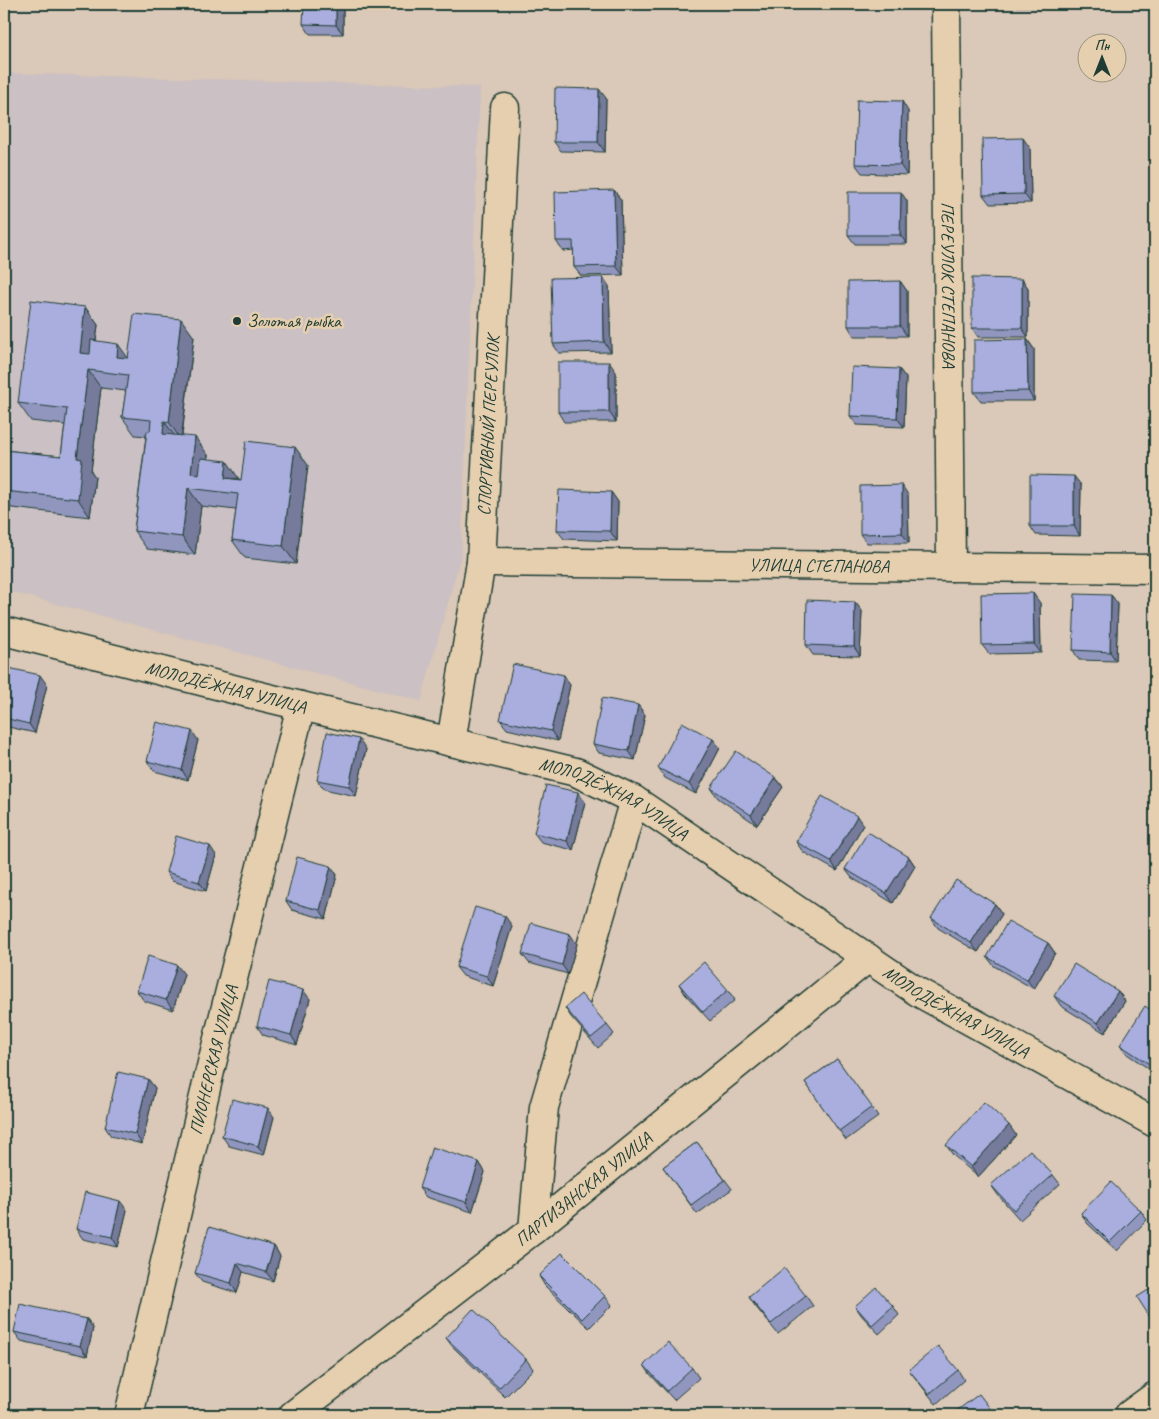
<svg xmlns="http://www.w3.org/2000/svg" width="1159" height="1419" viewBox="0 0 1159 1419" font-family="Caveat,sans-serif">
<style>
.built{fill:#cbc0c3}
.lines{fill:none;stroke-linecap:round;stroke-linejoin:round}
.minor-casing{stroke:#1f3d34;stroke-width:31}
.minor{stroke:#e6cfaf;stroke-width:28}
.wall{fill:#9196bf;stroke:#1f3d34}
.shaded-wall{fill:#767a9b;stroke:#1f3d34}
.building{fill:#a9aede;stroke:#1f3d34}
.poi-dot{fill:#1f3d34;stroke:#e6cfaf;stroke-width:2}
.labels{text-anchor:middle;stroke-width:5;stroke-linejoin:round;paint-order:stroke}
.street-label{font-size:18px;fill:#1f3d34;stroke:#e6cfaf}
.poi-label{font-size:18px;fill:#1f3d34;stroke:#e6cfaf;text-anchor:start}
</style>
<rect width="100%" height="100%" fill="#dac8b8"/>
<filter id="ink" filterUnits="userSpaceOnUse"><feTurbulence type="fractalNoise" baseFrequency=".02" numOctaves="2"/><feDisplacementMap in="SourceGraphic" scale="10" xChannelSelector="R" yChannelSelector="G"/><feConvolveMatrix kernelMatrix="1 2 1 2 8 2 1 2 1" color-interpolation-filters="sRGB"/></filter>
<g filter="url(#ink)">
<!-- built -->
<path class="built" d="M4,73L480,87L461,555L421,701L4,590Z"/>
<g class="lines">
<!-- minor casing -->
<g class="minor-casing">
<g id="minor">
<path id="s1" d="M946,4L951,567"/>
<path id="s2" d="M481,562L1155,569"/>
<path id="s3" d="M4,631L260,696L576,772L634,800L918,992L1155,1123"/>
<path id="s4" d="M451,742L481,562L505,108"/>
<path d="M533,1230L544,1107L634,800"/>
<path id="s5" d="M129,1415L210,1071L301,706"/>
<path id="s6" d="M293,1415L533,1230L868,958"/>
<path d="M1129,1415L1155,1396"/>
</g>
</g>
<!-- minor -->
<use href="#minor" class="minor"/>
</g>
<!-- wall -->
<g class="wall">
<path d="M343,4V34H310L303,24Z"/>
<path d="M995,4H1033V6H996Z"/>
<path d="M606,98L605,152L561,151L554,142Z"/>
<path d="M908,111L907,175L862,173L855,164Z"/>
<path d="M1030,148L1031,203L990,204L983,195Z"/>
<path d="M614,190L621,200L623,275L581,276L574,267V250L563,251L556,241Z"/>
<path d="M907,201V244H855L848,235Z"/>
<path d="M1022,279L1028,288V337H978L972,328Z"/>
<path d="M900,281L907,291V336H854L848,326Z"/>
<path d="M609,286L611,352L559,353L553,344Z"/>
<path d="M85,307L98,325L96,341L128,358L194,337L182,436L208,455V459L239,479L241,480L308,465L296,564L245,558L232,540L236,510L201,506L195,555L147,549L134,531L146,436L135,435L122,417L126,391L101,388L91,471L95,477L90,517L4,507V450L61,456L65,425L31,421L18,403Z"/>
<path d="M1027,339L1034,349V401H981L974,392Z"/>
<path d="M899,369L906,378L904,427L857,425L850,416Z"/>
<path d="M616,372V422H564L558,412Z"/>
<path d="M1081,485L1080,536L1036,535L1030,526Z"/>
<path d="M611,492L618,502L617,541L564,539L557,530Z"/>
<path d="M908,495L909,543H867L860,534Z"/>
<path d="M1111,595L1118,604L1116,661L1079,660L1073,650Z"/>
<path d="M855,602L862,611L860,656L813,655L806,645Z"/>
<path d="M1040,603L1041,653L989,654L982,645Z"/>
<path d="M4,667L47,685L35,733L4,726Z"/>
<path d="M570,685L558,741L507,729L500,720Z"/>
<path d="M638,705L645,715L635,760L599,753L593,744Z"/>
<path d="M713,739L720,748L696,794L665,778L658,768Z"/>
<path d="M198,740L188,780L154,771L147,761Z"/>
<path d="M366,749L356,796L324,789L317,780Z"/>
<path d="M776,778L783,787L757,825L718,798L711,788Z"/>
<path d="M585,802L573,850L541,842L534,833Z"/>
<path d="M863,825L837,871L803,852L796,842Z"/>
<path d="M216,855L206,891L172,881L166,872Z"/>
<path d="M909,857L915,866L893,903L852,878L845,869Z"/>
<path d="M331,866L337,875L326,919L292,910L286,901Z"/>
<path d="M995,904L1002,914L978,952L938,928L931,918Z"/>
<path d="M512,926L493,986L463,976L456,967Z"/>
<path d="M1048,943L1055,953L1034,989L994,966L987,957Z"/>
<path d="M577,944L568,974L529,963L522,954Z"/>
<path d="M184,974L173,1010L144,1001L137,991Z"/>
<path d="M679,984L728,990L735,1000L710,1021L685,994Z"/>
<path d="M1118,991L1125,1001L1105,1033L1061,1006L1054,996Z"/>
<path d="M310,999L297,1045L263,1035L257,1026Z"/>
<path d="M565,1008L607,1025L614,1034L598,1048L571,1017Z"/>
<path d="M1155,1013V1073L1127,1054L1120,1045Z"/>
<path d="M837,1059L878,1117L846,1140L805,1082Z"/>
<path d="M148,1079L155,1088L142,1144L111,1136L105,1127Z"/>
<path d="M274,1117L264,1155L229,1146L222,1136Z"/>
<path d="M1016,1135L978,1177L953,1155L946,1145Z"/>
<path d="M697,1142L732,1189L697,1214L663,1167Z"/>
<path d="M479,1162L485,1172L472,1212L426,1197L419,1188Z"/>
<path d="M1053,1175L1060,1184L1020,1220L998,1195L991,1185Z"/>
<path d="M127,1210L118,1247L83,1239L76,1229Z"/>
<path d="M1141,1211L1147,1220L1117,1251L1087,1223L1081,1213Z"/>
<path d="M274,1246L280,1256L273,1281L243,1272L237,1293L202,1282L195,1273Z"/>
<path d="M539,1276L605,1296L612,1305L589,1328L545,1286Z"/>
<path d="M806,1296L813,1306L778,1334L755,1306L749,1297Z"/>
<path d="M855,1306H893L899,1315L879,1334L862,1316Z"/>
<path d="M87,1319L93,1328L87,1356L21,1341L14,1332Z"/>
<path d="M446,1338L526,1359L533,1369L505,1397L453,1347Z"/>
<path d="M644,1365L692,1368L699,1378L674,1400L650,1374Z"/>
<path d="M909,1370H958L964,1380L936,1404L916,1379Z"/>
</g>
<!-- shaded-wall -->
<g class="shaded-wall">
<path d="M336,4H343V34L336,25Z"/>
<path d="M599,89L606,98L605,152L598,142Z"/>
<path d="M902,101L908,111L907,175L900,165Z"/>
<path d="M1023,138L1030,148L1031,203L1024,194Z"/>
<path d="M614,190L621,200L623,275L616,266Z"/>
<path d="M901,192L907,201V244L900,235Z"/>
<path d="M603,277L609,286L611,352L604,342Z"/>
<path d="M1022,279L1028,288V337L1022,328Z"/>
<path d="M900,281L907,291V336L900,326Z"/>
<path d="M85,307L98,325L92,371L80,353Z"/>
<path d="M181,319L194,337L181,440L169,422Z"/>
<path d="M1027,339L1034,349V401L1028,391Z"/>
<path d="M118,344L131,362L117,357Z"/>
<path d="M609,362L616,372V422L609,412Z"/>
<path d="M899,369L906,378L904,427L897,418Z"/>
<path d="M88,370L101,388L91,471L95,477L90,517L78,499L77,458Z"/>
<path d="M164,421L177,439L163,434Z"/>
<path d="M195,437L208,455L204,490L191,473Z"/>
<path d="M295,447L308,465L296,564L283,546Z"/>
<path d="M227,461L239,479L225,478Z"/>
<path d="M1074,476L1081,485L1080,536L1074,526Z"/>
<path d="M902,485L908,495L909,543L902,533Z"/>
<path d="M188,488L201,506L195,555L182,537Z"/>
<path d="M611,492L618,502L617,541L610,531Z"/>
<path d="M1033,593L1040,603L1041,653L1034,644Z"/>
<path d="M1111,595L1118,604L1116,661L1110,652Z"/>
<path d="M855,602L862,611L860,656L854,647Z"/>
<path d="M40,675L47,685L35,733L29,724Z"/>
<path d="M564,675L570,685L558,741L551,731Z"/>
<path d="M638,705L645,715L635,760L629,751Z"/>
<path d="M192,731L198,740L188,780L182,770Z"/>
<path d="M359,739L366,749L356,796L349,786Z"/>
<path d="M713,739L720,748L696,794L689,784Z"/>
<path d="M776,778L783,787L757,825L751,815Z"/>
<path d="M578,792L585,802L573,850L567,841Z"/>
<path d="M4,801L10,810L4,838Z"/>
<path d="M857,816L863,825L837,871L831,861Z"/>
<path d="M210,846L216,855L206,891L199,882Z"/>
<path d="M909,857L915,866L893,903L886,893Z"/>
<path d="M331,866L337,875L326,919L320,910Z"/>
<path d="M995,904L1002,914L978,952L971,943Z"/>
<path d="M505,916L512,926L493,986L487,976Z"/>
<path d="M570,934L577,944L568,974L562,965Z"/>
<path d="M1048,943L1055,953L1034,989L1027,980Z"/>
<path d="M177,965L184,974L173,1010L166,1000Z"/>
<path d="M303,990L310,999L297,1045L291,1035Z"/>
<path d="M1118,991L1125,1001L1105,1033L1098,1023Z"/>
<path d="M148,1079L155,1088L142,1144L135,1134Z"/>
<path d="M268,1108L274,1117L264,1155L258,1146Z"/>
<path d="M1009,1125L1016,1135L978,1177L971,1167Z"/>
<path d="M479,1162L485,1172L472,1212L466,1202Z"/>
<path d="M120,1201L127,1210L118,1247L112,1237Z"/>
<path d="M274,1246L280,1256L273,1281L266,1272Z"/>
<path d="M237,1263L243,1272L237,1293L231,1283Z"/>
<path d="M87,1319L93,1328L87,1356L80,1346Z"/>
</g>
<!-- building -->
<g class="building">
<path d="M304,4H336V25L303,24Z"/>
<path d="M555,88L599,89L598,142H554Z"/>
<path d="M857,100L902,101L900,165L855,164Z"/>
<path d="M1023,138L1024,194L983,195L982,139Z"/>
<path d="M614,190L616,266L574,267L573,241H556L555,192Z"/>
<path d="M848,192H901L900,235H848Z"/>
<path d="M603,277L604,342L553,344L551,278Z"/>
<path d="M972,278L1022,279V328H972Z"/>
<path d="M900,281V326H848V282Z"/>
<path d="M31,300L85,307L80,353L90,354L91,340L118,344L117,357L128,358L134,314L181,319L169,422L164,421L163,434L195,437L191,473L199,475L201,458L227,461L225,478L241,480L246,441L295,447L283,546L232,540L238,494L188,488L182,537L134,531L147,431H150L151,420L122,417L128,375L88,370L77,458L82,459L78,499L4,491V450L61,456L67,409L18,403Z"/>
<path d="M1027,339L1028,391L974,392V340Z"/>
<rect x="558" y="362" width="51" height="50"/>
<path d="M852,367L899,369L897,418L850,416Z"/>
<path d="M1030,475L1074,476V526H1030Z"/>
<path d="M902,485V533L860,534V486Z"/>
<path d="M559,490L611,492L610,531L557,530Z"/>
<path d="M1033,593L1034,644L982,645L981,594Z"/>
<path d="M1075,594L1111,595L1110,652L1073,650Z"/>
<path d="M807,600L855,602L854,647L806,645Z"/>
<path d="M513,664L564,675L551,731L500,720Z"/>
<path d="M4,667L40,675L29,724L4,718Z"/>
<path d="M602,698L638,705L629,751L593,744Z"/>
<path d="M157,722L192,731L182,770L147,761Z"/>
<path d="M682,722L713,739L689,784L658,768Z"/>
<path d="M327,732L359,739L349,786L317,780Z"/>
<path d="M736,751L776,778L751,815L711,788Z"/>
<path d="M546,785L578,792L567,841L534,833Z"/>
<path d="M822,796L857,816L831,861L796,842Z"/>
<path d="M868,832L909,857L886,893L845,869Z"/>
<path d="M176,836L210,846L199,882L166,872Z"/>
<path d="M297,857L331,866L320,910L286,901Z"/>
<path d="M956,880L995,904L971,943L931,918Z"/>
<path d="M475,907L505,916L487,976L456,967Z"/>
<path d="M1008,921L1048,943L1027,980L987,957Z"/>
<path d="M531,923L570,934L562,965L522,954Z"/>
<path d="M148,956L177,965L166,1000L137,991Z"/>
<path d="M704,962L728,990L703,1012L679,984Z"/>
<path d="M1074,964L1118,991L1098,1023L1054,996Z"/>
<path d="M269,981L303,990L291,1035L257,1026Z"/>
<path d="M581,994L607,1025L591,1038L565,1008Z"/>
<path d="M1145,1006L1155,1013V1066L1154,1067L1120,1045Z"/>
<path d="M837,1059L872,1107L839,1131L805,1082Z"/>
<path d="M118,1072L148,1079L135,1134L105,1127Z"/>
<path d="M232,1099L268,1108L258,1146L222,1136Z"/>
<path d="M984,1102L1009,1125L971,1167L946,1145Z"/>
<path d="M697,1142L725,1180L691,1205L663,1167Z"/>
<path d="M432,1147L479,1162L466,1202L419,1188Z"/>
<path d="M1030,1150L1053,1175L1014,1210L991,1185Z"/>
<path d="M1111,1182L1141,1211L1110,1242L1081,1213Z"/>
<path d="M85,1192L120,1201L112,1237L76,1229Z"/>
<path d="M209,1227L274,1246L266,1272L237,1263L231,1283L195,1273Z"/>
<path d="M562,1253L605,1296L582,1319L539,1276Z"/>
<path d="M784,1268L806,1296L771,1324L749,1297Z"/>
<path d="M1155,1286V1325L1137,1297Z"/>
<path d="M876,1287L893,1306L872,1325L855,1306Z"/>
<path d="M20,1304L87,1319L80,1346L14,1332Z"/>
<path d="M473,1309L526,1359L499,1388L446,1338Z"/>
<path d="M668,1342L692,1368L667,1391L644,1365Z"/>
<path d="M938,1346L958,1370L929,1394L909,1370Z"/>
<path d="M979,1394L995,1415H951Z"/>
</g>
</g>
<!-- markers -->
<circle class="poi-dot" cx="237" cy="321" r="5"/>
<g class="labels">
<!-- street labels -->
<g class="street-label">
<text dy="6" stroke="none"><textPath href="#s1" startOffset="281">ПЕРЕУЛОК СТЕПАНОВА</textPath></text>
<text dy="6" stroke="none"><textPath href="#s4" startOffset="319">СПОРТИВНЫЙ ПЕРЕУЛОК</textPath></text>
<text dy="6" stroke="none"><textPath href="#s2" startOffset="338">УЛИЦА СТЕПАНОВА</textPath></text>
<text dy="6" stroke="none"><textPath href="#s3" startOffset="229">МОЛОДЁЖНАЯ УЛИЦА</textPath></text>
<text dy="6" stroke="none"><textPath href="#s3" startOffset="634">МОЛОДЁЖНАЯ УЛИЦА</textPath></text>
<text dy="6" stroke="none"><textPath href="#s3" startOffset="1039">МОЛОДЁЖНАЯ УЛИЦА</textPath></text>
<text dy="6" stroke="none"><textPath href="#s5" startOffset="365">ПИОНЕРСКАЯ УЛИЦА</textPath></text>
<text dy="6" stroke="none"><textPath href="#s6" startOffset="368">ПАРТИЗАНСКАЯ УЛИЦА</textPath></text>
</g>
<!-- poi labels -->
<g class="poi-label">
<text x="247" y="327">Золотая рыбка</text>
</g>
</g>
<!-- margin -->
<rect width="1159" height="1419" fill="none" stroke="#e6cfaf" stroke-width="20"/>
<rect x="10" y="10" width="1139" height="1399" fill="none" stroke="#1f3d34" stroke-width="2" filter="url(#ink)"/>
<!-- north arrow -->
<g transform="translate(1102 58)"><circle r="24" fill="#e6cfaf" stroke="#96957e"/>
<path d="M0-4L9 19L0 12L-9 19Z" fill="#1f3d34"/>
<text y="-8" font-size="14" font-weight="bold" text-anchor="middle" fill="#1f3d34">Пн</text>
</g>
</svg>
